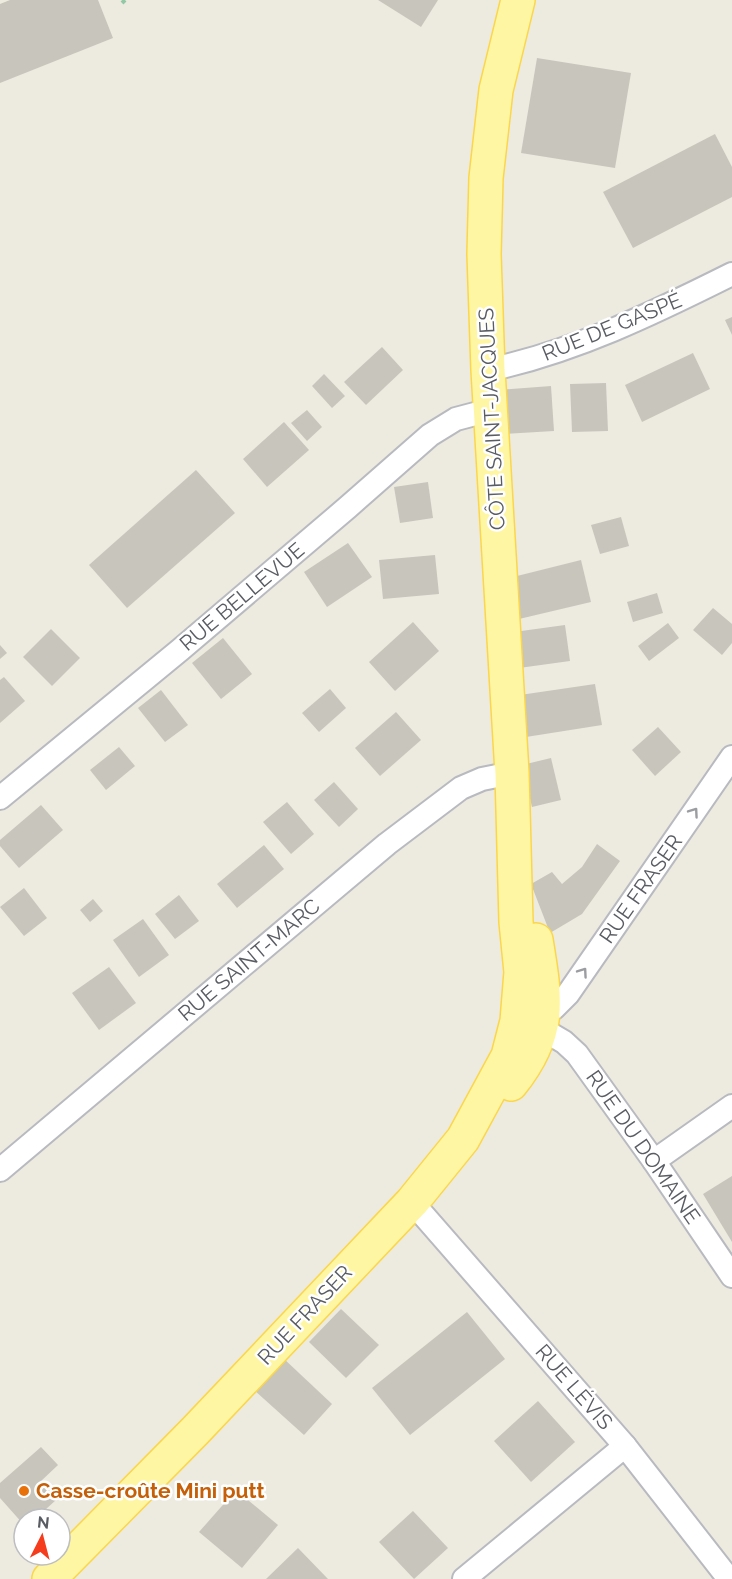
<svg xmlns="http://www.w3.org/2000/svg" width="732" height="1579" viewBox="0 0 732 1579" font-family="Raleway,sans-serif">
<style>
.building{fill:#c8c5bd}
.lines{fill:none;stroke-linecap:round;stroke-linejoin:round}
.street-casing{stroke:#b8bac0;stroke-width:26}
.primary-casing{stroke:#fbd64b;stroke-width:36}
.path{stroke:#93c8a5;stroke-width:4;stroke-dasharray:6 3;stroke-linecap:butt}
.street{stroke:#fff;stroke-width:22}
.primary{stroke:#fff6a3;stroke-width:33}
.oneway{stroke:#9b9da1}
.food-dot{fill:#e8710a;stroke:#fff;stroke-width:2}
.labels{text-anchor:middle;stroke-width:5;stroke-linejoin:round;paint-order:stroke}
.street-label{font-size:21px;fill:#595c62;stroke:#fff}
.food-label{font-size:21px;font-weight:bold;fill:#c56008;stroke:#fff;text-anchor:start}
</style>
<rect width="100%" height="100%" fill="#edebe0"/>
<!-- building -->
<g class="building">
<path d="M10,0H98L113,38L0,83V4Z"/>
<path d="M378,0H438L421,27Z"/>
<path d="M537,58L631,73L615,168L521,153Z"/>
<path d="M715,134L732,167V197L633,248L603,192Z"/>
<path d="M732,317V335L725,320Z"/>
<path d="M382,347L403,370L366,405L344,382Z"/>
<path d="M693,353L710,389L642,422L625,385Z"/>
<path d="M324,374L345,396L332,408L312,386Z"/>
<path d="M606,383L608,431L572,432L570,384Z"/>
<path d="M551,386L554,431L502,434L498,390Z"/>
<path d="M307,410L322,427L307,441L291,423Z"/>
<path d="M284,422L309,450L267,487L243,459Z"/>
<path d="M196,470L235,513L127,608L89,565Z"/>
<path d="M428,482L433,518L400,523L394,487Z"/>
<path d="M621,517L629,546L600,554L591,525Z"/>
<path d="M348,543L372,577L327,607L304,572Z"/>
<path d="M435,555L439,594L383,599L379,560Z"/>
<path d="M581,560L591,602L519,619L509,578Z"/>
<path d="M657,593L663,613L633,622L627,602Z"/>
<path d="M713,608L732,624V643L722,655L693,630Z"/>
<path d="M413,622L439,651L395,691L369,662Z"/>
<path d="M668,623L679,638L649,661L638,646Z"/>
<path d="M565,625L570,661L519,668L514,632Z"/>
<path d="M51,629L80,658L52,686L23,657Z"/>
<path d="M223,638L252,674L221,699L192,663Z"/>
<path d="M0,645L7,653L0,659Z"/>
<path d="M4,677L25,701L0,723V680Z"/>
<path d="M595,684L602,725L526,737L520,695Z"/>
<path d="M330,689L346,708L319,732L302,713Z"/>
<path d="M161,690L188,725L165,742L138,708Z"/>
<path d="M396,712L421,740L380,776L355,748Z"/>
<path d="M658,727L681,752L655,776L632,750Z"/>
<path d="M119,747L135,766L106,790L90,770Z"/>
<path d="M551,758L561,800L532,807L522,765Z"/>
<path d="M334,782L358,809L339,827L314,800Z"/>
<path d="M287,802L314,834L291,854L263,822Z"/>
<path d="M41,805L63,830L19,868L0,846V840Z"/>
<path d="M597,844L620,861L582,914L550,933L531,884L552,872L562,884L582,867Z"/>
<path d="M264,845L284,869L237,908L217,884Z"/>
<path d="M24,888L47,918L24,936L0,907Z"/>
<path d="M179,895L199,921L175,939L155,914Z"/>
<path d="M93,899L103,911L90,922L80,910Z"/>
<path d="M143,919L169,955L139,977L113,940Z"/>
<path d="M109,967L136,1003L99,1030L72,993Z"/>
<path d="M732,1176V1242L703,1194Z"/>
<path d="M341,1309L379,1345L346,1378L309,1342Z"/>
<path d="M467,1312L505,1359L410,1435L372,1388Z"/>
<path d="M282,1357L332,1404L304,1435L253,1389Z"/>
<path d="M538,1401L575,1442L531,1482L494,1441Z"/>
<path d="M41,1447L58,1465L40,1482L56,1500L35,1519H24V1525L0,1498V1483Z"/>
<path d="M236,1490L278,1525L242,1568L199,1532Z"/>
<path d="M413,1511L448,1548L414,1579L379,1542Z"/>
<path d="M298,1548L328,1579H266Z"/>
</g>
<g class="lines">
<!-- street casing -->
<g class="street-casing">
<g id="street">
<path d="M488,370C574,352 654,313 732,274"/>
<path d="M0,798L180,650L348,507L430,435L456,419L490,410"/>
<path d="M543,1013L554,1008L568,994L732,757"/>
<path d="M542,1029L564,1042L577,1054L654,1161L732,1276"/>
<path d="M654,1161L732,1106"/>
<path d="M0,1170L387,844L461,788L482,779L512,773"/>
<path d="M412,1202L625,1446L729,1579"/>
<path d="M464,1579L625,1446"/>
</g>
</g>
<!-- primary casing -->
<g class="primary-casing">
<g id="primary">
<path d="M511,1084C552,1033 546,1001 536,940"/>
<path d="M49,1579L195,1431L412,1202L463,1139L508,1056L517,1021L521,972L516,922L512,773L488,370L484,254L486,178L496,90L518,0"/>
</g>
</g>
<!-- path -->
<path class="path" d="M122,3L125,0"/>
<!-- street -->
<use href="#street" class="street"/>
<!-- primary -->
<use href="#primary" class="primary"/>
</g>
<!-- one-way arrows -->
<defs><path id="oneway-chevron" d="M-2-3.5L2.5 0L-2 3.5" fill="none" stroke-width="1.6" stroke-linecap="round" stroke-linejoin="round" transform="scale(1.5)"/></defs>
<g class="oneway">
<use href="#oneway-chevron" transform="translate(694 812) rotate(-55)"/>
<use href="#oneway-chevron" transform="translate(583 972) rotate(-55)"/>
</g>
<!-- markers -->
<circle class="food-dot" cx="24" cy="1491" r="6"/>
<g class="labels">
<!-- street labels -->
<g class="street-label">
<text transform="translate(612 327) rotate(-22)" y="7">RUE DE GASPÉ</text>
<text transform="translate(492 419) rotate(-93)" y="7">CÔTE SAINT-JACQUES</text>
<text transform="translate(242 597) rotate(-40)" y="7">RUE BELLEVUE</text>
<text transform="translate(641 889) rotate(-55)" y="7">RUE FRASER</text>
<text transform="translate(249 960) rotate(-40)" y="7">RUE SAINT-MARC</text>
<text transform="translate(643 1147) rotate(55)" y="7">RUE DU DOMAINE</text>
<text transform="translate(305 1315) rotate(-47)" y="7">RUE FRASER</text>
<text transform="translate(574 1387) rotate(49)" y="7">RUE LÉVIS</text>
</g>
<!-- food labels -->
<g class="food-label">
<text x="36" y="1498">Casse-croûte Mini putt</text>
</g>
</g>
<!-- north arrow -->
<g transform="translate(42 1537) rotate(6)"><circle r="28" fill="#ffffff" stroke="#bdbec0" stroke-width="1.5"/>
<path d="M0-4.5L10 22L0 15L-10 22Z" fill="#f53d1e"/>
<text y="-9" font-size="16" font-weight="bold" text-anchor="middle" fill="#595c62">N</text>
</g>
</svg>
